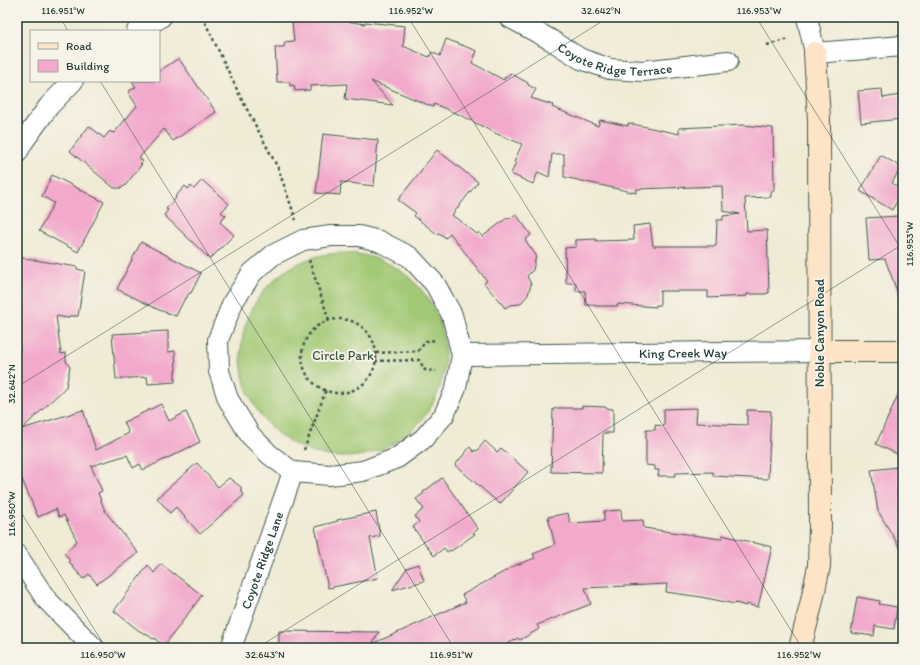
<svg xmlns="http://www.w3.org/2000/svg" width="920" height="665" viewBox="0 0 920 665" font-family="Itim,sans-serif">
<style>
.park{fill:#a2c975;stroke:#608354}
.building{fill:#f2a9cc}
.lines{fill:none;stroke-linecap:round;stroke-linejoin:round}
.street-casing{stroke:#3e574c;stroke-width:22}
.secondary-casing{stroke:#3e574c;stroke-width:24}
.path{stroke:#3e574c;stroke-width:2.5;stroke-dasharray:3 3;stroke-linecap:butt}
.street{stroke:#fff;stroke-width:20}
.secondary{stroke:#fee4c6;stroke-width:22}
.ticks{fill:none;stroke:#1f3d34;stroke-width:1;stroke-opacity:0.45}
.labels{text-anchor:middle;stroke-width:4;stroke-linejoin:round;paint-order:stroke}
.street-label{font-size:13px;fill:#1f3d34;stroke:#f7f3e8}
.park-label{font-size:13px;fill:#395941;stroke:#f7f3e8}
.neatline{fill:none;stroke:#1f3d34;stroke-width:1.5}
.ticks-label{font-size:10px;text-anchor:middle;fill:#1f3d34}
</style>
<rect width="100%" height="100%" fill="#f7f3e8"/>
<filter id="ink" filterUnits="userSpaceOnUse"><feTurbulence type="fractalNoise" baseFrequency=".025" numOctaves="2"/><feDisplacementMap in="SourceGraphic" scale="8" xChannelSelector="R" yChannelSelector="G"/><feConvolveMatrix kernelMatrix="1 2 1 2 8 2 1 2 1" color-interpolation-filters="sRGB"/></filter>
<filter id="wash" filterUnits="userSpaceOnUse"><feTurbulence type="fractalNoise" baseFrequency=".012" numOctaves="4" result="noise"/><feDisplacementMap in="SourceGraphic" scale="16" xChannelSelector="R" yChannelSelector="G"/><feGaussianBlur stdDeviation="0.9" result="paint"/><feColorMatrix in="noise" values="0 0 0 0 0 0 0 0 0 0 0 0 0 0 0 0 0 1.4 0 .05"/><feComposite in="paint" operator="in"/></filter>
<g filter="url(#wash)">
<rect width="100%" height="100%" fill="#f0ebd5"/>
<!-- park -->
<circle class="park" cx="343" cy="355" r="102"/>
<g id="blocks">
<!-- building -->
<g class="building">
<path d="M331,19L365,24V22L405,26L403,46L429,57L432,52L440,56L446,39L477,51L472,63L504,80L505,77L507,78L510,73L528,83V85L536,89L531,98L553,105L552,107L598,126L600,120L628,126V123L679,134V128L743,125L773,128L774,191H771V197L745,198L747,231L767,230L769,293H767L766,294H747V296L708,298V291H660V305H656V307L618,304V306H595V305H586L585,291H576V283H566L565,248L576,247V240L596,239V241L634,240L633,226L650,224L653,246H716L717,220H723V216L740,214L723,211L722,186L637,189L636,193L564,177V154H552L549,177L538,172L533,184L511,174L516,162H514L522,144L497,134L458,114L434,104L433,107L371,81L393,105L345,99L347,84L310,86V90L295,91L294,85L290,86V82H277L275,47H284L285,42L294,41L292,22Z"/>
<path d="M179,59L216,112L173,141L164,129L139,158L143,161L140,164H142L124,187L122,186L121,188H114L70,151L89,126L104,138L110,131L112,133L113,132L114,133L137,106L128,92L136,87L132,81H159V71L176,60Z"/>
<path d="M882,89L883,98L900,95L902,119L861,123L858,91Z"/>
<path d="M323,134L378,140L374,186L341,182L340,195L316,193Z"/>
<path d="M437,150L478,182L452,215L477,234L479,232L482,237L507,218L509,219L516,214L531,235L525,240L536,255L533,270L527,276L531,284L528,295L520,304L510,305L505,308L484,283L487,281L450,233L446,238L439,233L437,234L414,216L416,213L398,200Z"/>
<path d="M881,155L901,167L892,183L901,189L899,193L901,194L892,210L860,191Z"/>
<path d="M52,175L104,202L78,252L39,231L54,203L42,196Z"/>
<path d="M202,180L229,204L221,212L226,216L220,222L234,235L210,259L164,215L168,210L166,209L176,198L175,197L185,186L188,189L191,186L194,189Z"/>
<path d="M898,216V226L901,225L903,262V302H901L885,259L869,260L866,218Z"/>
<path d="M141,242L201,273L191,293H189L186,299L185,298L176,316L159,310L117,289Z"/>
<path d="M17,257L77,267V269L85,271L78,316H69L68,318L56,316L61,354L66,353V361L70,367L66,387L22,429L83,410L96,450L129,433L124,422L161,404L169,421L186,412L200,442L143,470L140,464L133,468L127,455L91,466L102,491L98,493L105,511L138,553L97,584L89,574L83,579L69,562L70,561L64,553L77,541L64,515L59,517L56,509L38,517L21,477L17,464V350H20L17,318Z"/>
<path d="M168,331V352L175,351L176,371H175V382L148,384L147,377L116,379L112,334Z"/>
<path d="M903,384V439L897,454L876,444Z"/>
<path d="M582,406L605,407V408L613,409V433H603L602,473L551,472L553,409H555L556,408H582Z"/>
<path d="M697,408L696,423L747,425V410L771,411L768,479L713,476V472L676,473L675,476H658L659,470H655V466L646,465V430H655V425L664,426V409Z"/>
<path d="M485,441L497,452L501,448L528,472L500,504L455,465L470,447L474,452L475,450L477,451Z"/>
<path d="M197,463L218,487L229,478L241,487V491L244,495L200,534L176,507L170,513L157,498Z"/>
<path d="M898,467L900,484L903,483V553L878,511L871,470Z"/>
<path d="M442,478L478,529L473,533L475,534L451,551L450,550L447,552L444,548L434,556L413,527L419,522L415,516L424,509L416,499L424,493L423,492Z"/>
<path d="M621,510L622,521L643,520L644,528L721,539L722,535L772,547L758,607L746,604V606L736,603L735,604L701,597L666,592L667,584L585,588L591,604L537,625L539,629L520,640L518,638L500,648H279V631L379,632L372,644L466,602L462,595L516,565L535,558L533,554L555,545L548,517L568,513L570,523L604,521V511Z"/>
<path d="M376,512L380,536L370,538L378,578L328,588L315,527L338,521L337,520Z"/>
<path d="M161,564L202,595L164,646L154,638L153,639L145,633V634L138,630L114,611L148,565L154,573Z"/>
<path d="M418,564L424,581L392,590L407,568Z"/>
<path d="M857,597L880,601L879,604L897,607L894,629L875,626L874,636L851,633Z"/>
</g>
</g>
</g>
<g filter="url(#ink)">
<use href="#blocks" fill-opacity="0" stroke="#3e574c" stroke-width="1"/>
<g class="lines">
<!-- street casing -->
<g class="street-casing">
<g id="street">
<path id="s1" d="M509,17L551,40L581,59L610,69L643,71L728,61"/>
<path d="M807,17L815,53L903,46"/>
<path d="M137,31L161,17"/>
<path d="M17,153L23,142L49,106L73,81"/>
<path d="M331,236H359L379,241L410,257L435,284L452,315L462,355L456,388L444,415L423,439L397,458L363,471L330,475L293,472L270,455L250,435L228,399L219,371L218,340L233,302L252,273L273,255L303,240Z"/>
<path id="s2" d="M462,355L820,351"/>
<path d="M17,555L46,599L94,648"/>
<path id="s3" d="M231,648L293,472"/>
</g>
</g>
<!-- secondary casing -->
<g class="secondary-casing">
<g id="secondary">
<path d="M820,351H903"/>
<path d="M800,648L811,605L819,566L820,525L819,120L815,53"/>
</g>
</g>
<!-- path -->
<g class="path">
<path d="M205,22L240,96L278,168L296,220"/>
<path d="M767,45L789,39"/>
<path d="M309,260L329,320"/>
<circle cx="339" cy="356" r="37"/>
<path d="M376,353L418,351L426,341L436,340"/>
<path d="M375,361L419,360L425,370L436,371"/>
<path d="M304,450L326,390"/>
</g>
<!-- street -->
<use href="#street" class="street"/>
<!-- secondary -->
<use href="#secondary" class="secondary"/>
</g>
</g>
<!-- ticks -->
<path class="ticks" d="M60,17L68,31M408,17L802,648M756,17L903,252M100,81L454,648M17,387L609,17M17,506L106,648M257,648L903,244"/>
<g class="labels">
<!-- street labels -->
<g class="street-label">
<text dy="5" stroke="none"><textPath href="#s1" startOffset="117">Coyote Ridge Terrace</textPath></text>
<text transform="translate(819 333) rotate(-90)" y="5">Noble Canyon Road</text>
<text dy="5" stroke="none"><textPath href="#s2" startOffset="221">King Creek Way</textPath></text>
<text dy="5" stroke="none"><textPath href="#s3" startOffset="93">Coyote Ridge Lane</textPath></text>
</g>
<!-- park labels -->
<g class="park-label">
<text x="343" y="360">Circle Park</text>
</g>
</g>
<!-- margin -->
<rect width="920" height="665" fill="none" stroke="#f7f3e8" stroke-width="44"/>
<!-- legend -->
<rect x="30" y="30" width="130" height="52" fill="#f7f3e8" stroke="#a1aaa0"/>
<rect x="38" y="43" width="20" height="6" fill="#fee4c6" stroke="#a1aaa0"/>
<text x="66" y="50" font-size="12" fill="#1f3d34">Road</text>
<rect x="38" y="60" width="20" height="12" fill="#f2a9cc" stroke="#a1aaa0"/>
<text x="66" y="70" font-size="12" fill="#1f3d34">Building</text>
<rect x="22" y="22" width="876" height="621" class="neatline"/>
<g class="ticks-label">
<text x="63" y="14">116.951°W</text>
<text x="411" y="14">116.952°W</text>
<text x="601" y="14">32.642°N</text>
<text x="759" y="14">116.953°W</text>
<text transform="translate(909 244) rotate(-90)" y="4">116.953°W</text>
<text transform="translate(11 384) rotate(-90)" y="4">32.642°N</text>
<text transform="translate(11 514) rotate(-90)" y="4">116.950°W</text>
<text x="103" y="658">116.950°W</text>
<text x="265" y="658">32.643°N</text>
<text x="451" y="658">116.951°W</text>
<text x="799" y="658">116.952°W</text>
</g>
</svg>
